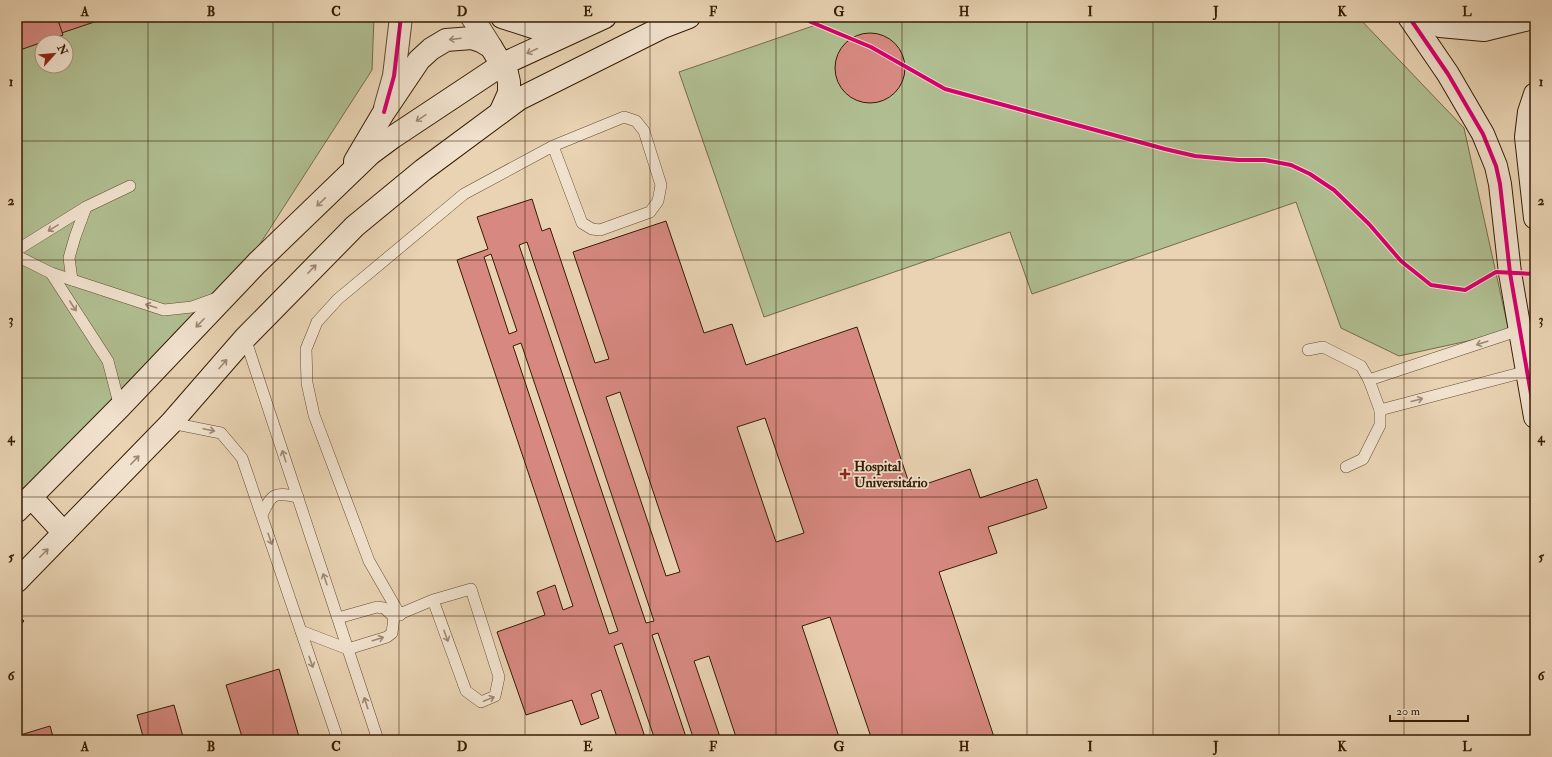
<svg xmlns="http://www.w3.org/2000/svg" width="1552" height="757" viewBox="0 0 1552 757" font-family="'IM FELL Double Pica',serif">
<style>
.green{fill:#b0be91;stroke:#736d4a;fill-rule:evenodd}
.building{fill:#d78981;stroke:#361c03;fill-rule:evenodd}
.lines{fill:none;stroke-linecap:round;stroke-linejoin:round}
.lane-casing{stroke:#634a2f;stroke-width:12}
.street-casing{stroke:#634a2f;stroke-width:24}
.secondary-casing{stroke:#361c03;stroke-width:24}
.lane{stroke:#f1e2ce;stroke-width:11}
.street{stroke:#f1e2ce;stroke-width:22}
.secondary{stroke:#f1e2ce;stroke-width:22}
.cycleway-casing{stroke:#f1e2ce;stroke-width:6}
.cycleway{stroke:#d6006c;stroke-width:4}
.oneway{stroke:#9d8973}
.grid{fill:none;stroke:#361c03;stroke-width:1;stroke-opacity:0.55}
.poi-dot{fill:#8f2418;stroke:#f1e2ce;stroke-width:1.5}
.labels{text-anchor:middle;stroke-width:3.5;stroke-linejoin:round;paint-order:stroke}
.poi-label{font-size:14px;font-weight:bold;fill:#361c03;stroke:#f1e2ce;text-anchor:start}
.neatline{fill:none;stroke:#361c03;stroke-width:1.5}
.grid-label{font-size:13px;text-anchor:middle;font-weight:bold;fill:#361c03}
</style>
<rect width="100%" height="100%" fill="#e9d3b3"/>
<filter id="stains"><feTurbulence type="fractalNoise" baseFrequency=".005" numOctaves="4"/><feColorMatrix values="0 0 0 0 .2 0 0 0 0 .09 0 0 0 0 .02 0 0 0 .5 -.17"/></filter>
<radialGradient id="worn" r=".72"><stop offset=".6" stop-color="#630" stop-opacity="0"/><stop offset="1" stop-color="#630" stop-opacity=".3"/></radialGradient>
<!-- green -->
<g class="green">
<path d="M17,17H374L372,70L249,261L17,500ZM42,42H66V66H42Z"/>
<path d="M839,17H927L936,20L983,17H1358L1464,128L1509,332L1399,356L1341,328L1296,202L1032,294L1010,232L764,317L679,72Z"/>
</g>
<!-- building -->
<g class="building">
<path d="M17,17H109L17,48Z"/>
<path d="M17,17H57L63,35L17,51Z"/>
<circle cx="870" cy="68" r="35"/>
<path d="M532,199L542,231L550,228L595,363L609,359L573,252L666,221L704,333L732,324L746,365L857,327L911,489L970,469L980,498L1037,479L1047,508L988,527L997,553L939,572L995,740H872L830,617L802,626L840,740H737L709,656L694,661L721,740H694L658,633L652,635L687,740H655L622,643L614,646L646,740H618L601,690L591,694L599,718L581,725L572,700L526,715L497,632L545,615L537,592L555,585L563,610L573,606L457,260L488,249L477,217ZM527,242L654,621L646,623L519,245ZM491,254L517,331L509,334L484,257ZM521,343L618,631L609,634L513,346ZM620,392L680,572L666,576L606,397ZM765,418L804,533L776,542L737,427Z"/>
<path d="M17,615L24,621L17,629Z"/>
<path d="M279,669L300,740H243L226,685Z"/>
<path d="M174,705L184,740H144L137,715Z"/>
<path d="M50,726L54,740H17V736Z"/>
</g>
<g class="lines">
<!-- lane casing -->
<g class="lane-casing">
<g id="lane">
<path d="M17,250L86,207L130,186"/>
<path d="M17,256L51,273L164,310L192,307L217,298"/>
<path d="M51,273L108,361L120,407"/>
<path d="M72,280L69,258L75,237L86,207"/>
<path d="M245,338L378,740"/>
<path d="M1308,350L1323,347L1361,366L1369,380L1380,410V425L1363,459L1346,467"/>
<path d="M1369,380L1520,330"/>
<path d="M1380,410L1528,371"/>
<path d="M171,423L221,433L242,458L338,740"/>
<path d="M262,515C272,493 274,492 298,497"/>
<path d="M400,615L369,561L314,415L307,383L306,349L317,322L338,299L464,194L553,146L624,117L636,121L644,131L661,185L658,201L650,212L600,230L592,229L582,223L553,146"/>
<path d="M395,616L433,600L471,589L499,677L495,696L481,702L466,691L433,600"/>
<path d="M338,618L377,607L384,608L394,617"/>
<path d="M301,631L348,649L387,637L392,633L394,617"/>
</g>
</g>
<!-- street casing -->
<g class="street-casing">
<g id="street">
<path d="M472,17L491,47"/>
<path d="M385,108L394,76L401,17"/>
</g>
</g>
<!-- secondary casing -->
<g class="secondary-casing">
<g id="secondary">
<path d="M502,17L536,28L569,33"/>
<path d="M1409,17L1448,74L1483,134L1496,166L1500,184L1510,273L1535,417"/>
<path d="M1424,17L1440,26L1484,30L1525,20L1529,17"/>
<path d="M1535,94L1529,112L1526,137L1535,218"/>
<path d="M355,161L384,112L419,60L431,49L446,40L472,38L481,41L491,47L507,73L509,82V93L500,113"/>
<path d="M31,497L64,533"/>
<path d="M17,511L120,407L257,263L370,154L393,137L503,64L605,17"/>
<path d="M17,581L171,423L245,338L355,226L423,170L519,99L663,27L689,17"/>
</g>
</g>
<!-- lane -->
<use href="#lane" class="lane"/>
<!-- street -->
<use href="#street" class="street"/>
<!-- secondary -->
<use href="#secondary" class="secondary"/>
<!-- cycleway casing -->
<g class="cycleway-casing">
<g id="cycleway">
<path d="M799,17L871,47L945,89L1165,149L1195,156L1238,160H1265L1291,165L1310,174L1334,190L1369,224L1401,261L1431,285L1465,290L1496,272L1535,274"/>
<path d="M1409,17L1448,74L1483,134L1496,166L1500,184L1510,273L1535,417"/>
<path d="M384,112L394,76L401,17"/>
</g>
</g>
<!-- cycleway -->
<use href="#cycleway" class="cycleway"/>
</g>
<!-- one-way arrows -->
<defs><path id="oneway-shaft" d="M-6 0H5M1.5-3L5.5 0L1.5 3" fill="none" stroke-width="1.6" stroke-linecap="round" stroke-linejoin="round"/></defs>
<g class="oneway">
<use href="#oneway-shaft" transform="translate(455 39) rotate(173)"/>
<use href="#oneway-shaft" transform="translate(532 51) rotate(155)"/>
<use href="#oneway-shaft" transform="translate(421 118) rotate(146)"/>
<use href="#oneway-shaft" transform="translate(321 202) rotate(136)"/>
<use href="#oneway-shaft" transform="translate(53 228) rotate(148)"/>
<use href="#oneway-shaft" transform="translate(312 269) rotate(-46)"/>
<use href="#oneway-shaft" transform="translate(73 306) rotate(57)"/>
<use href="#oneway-shaft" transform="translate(151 306) rotate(-162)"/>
<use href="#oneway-shaft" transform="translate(200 323) rotate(134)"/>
<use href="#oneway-shaft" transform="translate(1482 343) rotate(162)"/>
<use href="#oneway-shaft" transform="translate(223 364) rotate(-49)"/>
<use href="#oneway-shaft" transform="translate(1417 400) rotate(-15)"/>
<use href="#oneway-shaft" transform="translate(209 430) rotate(12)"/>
<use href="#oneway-shaft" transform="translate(284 456) rotate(-108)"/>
<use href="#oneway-shaft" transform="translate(135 460) rotate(-46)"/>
<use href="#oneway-shaft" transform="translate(270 539) rotate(71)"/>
<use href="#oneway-shaft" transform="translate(44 553) rotate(-45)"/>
<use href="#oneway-shaft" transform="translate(325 579) rotate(-109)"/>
<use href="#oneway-shaft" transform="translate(446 636) rotate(70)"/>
<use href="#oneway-shaft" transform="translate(378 639) rotate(-18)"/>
<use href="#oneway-shaft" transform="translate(311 662) rotate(71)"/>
<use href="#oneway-shaft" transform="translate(489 699) rotate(-22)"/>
<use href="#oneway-shaft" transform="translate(366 703) rotate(-108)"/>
</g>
<!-- grid -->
<path class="grid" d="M148,17V740M273,17V740M399,17V740M525,17V740M650,17V740M776,17V740M902,17V740M1027,17V740M1153,17V740M1279,17V740M1404,17V740M17,141H1535M17,260H1535M17,378H1535M17,497H1535M17,616H1535"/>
<!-- markers -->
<path class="poi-dot" d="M843 468h4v4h4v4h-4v4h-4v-4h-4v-4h4z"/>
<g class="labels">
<!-- poi labels -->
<g class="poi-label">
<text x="854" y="471">Hospital<tspan x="854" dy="16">Universitário</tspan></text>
</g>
</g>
<!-- margin -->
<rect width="1552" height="757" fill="none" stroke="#e9d3b3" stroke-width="44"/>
<!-- north arrow -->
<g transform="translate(54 54) rotate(63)"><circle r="19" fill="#f1e2ce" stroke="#a6937d"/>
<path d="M0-3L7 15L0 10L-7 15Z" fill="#8f2418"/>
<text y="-6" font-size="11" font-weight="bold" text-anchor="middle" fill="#361c03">N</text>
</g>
<!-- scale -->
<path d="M1390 715v6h78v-6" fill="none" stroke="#361c03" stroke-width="2"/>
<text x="1396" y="715" font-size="12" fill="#361c03" stroke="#f1e2ce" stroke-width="3" paint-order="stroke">20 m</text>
<rect x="22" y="22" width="1508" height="713" class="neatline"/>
<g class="grid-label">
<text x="85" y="16">A</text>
<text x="211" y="16">B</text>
<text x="336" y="16">C</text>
<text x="462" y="16">D</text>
<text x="588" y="16">E</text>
<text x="713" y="16">F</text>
<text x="839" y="16">G</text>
<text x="964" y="16">H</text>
<text x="1090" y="16">I</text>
<text x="1216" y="16">J</text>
<text x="1342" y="16">K</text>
<text x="1467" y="16">L</text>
<text x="11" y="86">1</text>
<text x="1541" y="86">1</text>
<text x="11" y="205">2</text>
<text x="1541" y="205">2</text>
<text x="11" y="324">3</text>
<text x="1541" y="324">3</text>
<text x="11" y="442">4</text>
<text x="1541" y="442">4</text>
<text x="11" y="561">5</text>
<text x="1541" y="561">5</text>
<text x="11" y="680">6</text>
<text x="1541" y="680">6</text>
<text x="85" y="751">A</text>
<text x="211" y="751">B</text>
<text x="336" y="751">C</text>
<text x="462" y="751">D</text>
<text x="588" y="751">E</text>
<text x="713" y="751">F</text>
<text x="839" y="751">G</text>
<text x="964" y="751">H</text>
<text x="1090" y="751">I</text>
<text x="1216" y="751">J</text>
<text x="1342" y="751">K</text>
<text x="1467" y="751">L</text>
</g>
<rect width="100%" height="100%" filter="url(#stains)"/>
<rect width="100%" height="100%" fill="url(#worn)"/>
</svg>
